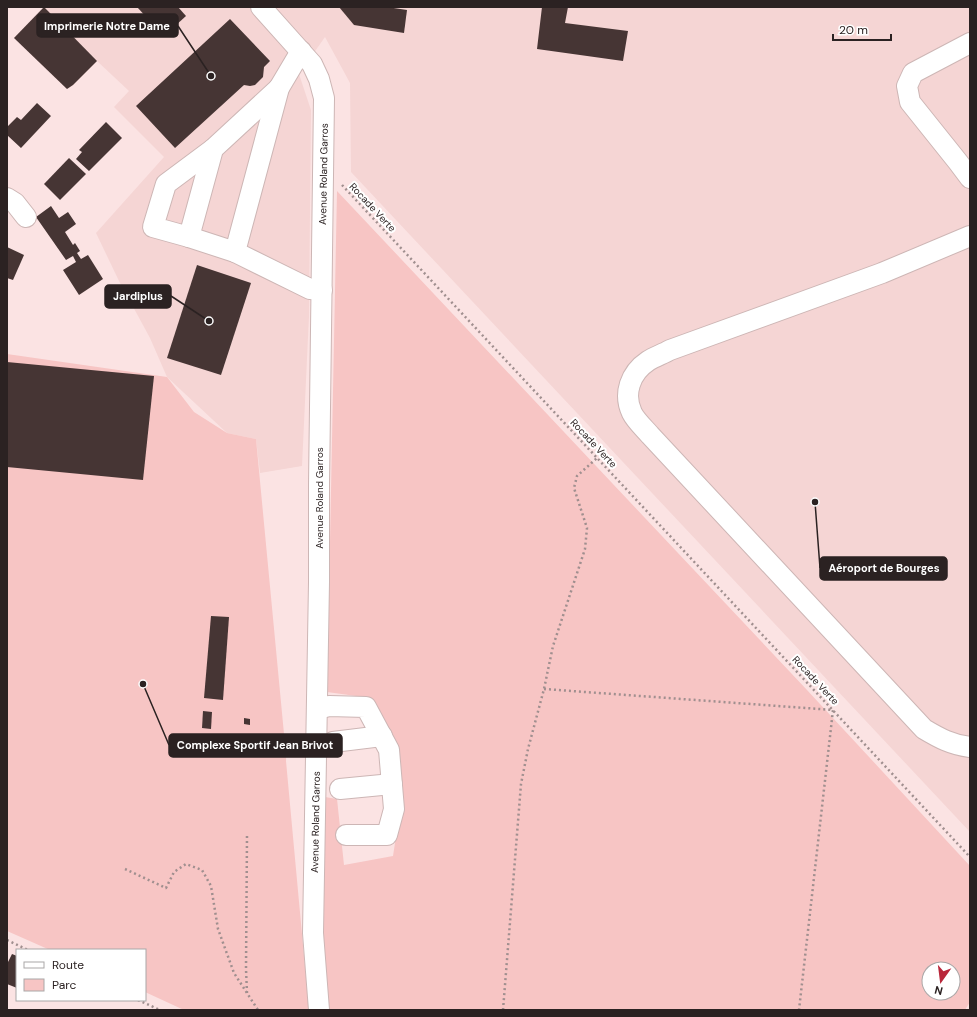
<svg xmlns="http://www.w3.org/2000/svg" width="977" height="1017" viewBox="0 0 977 1017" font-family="'DM Sans',sans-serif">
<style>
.built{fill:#f5d5d4}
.green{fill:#f7c5c4;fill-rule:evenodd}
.building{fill:#463534}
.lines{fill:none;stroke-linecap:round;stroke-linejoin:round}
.minor-casing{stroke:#cdb6b5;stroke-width:22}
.path{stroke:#a08f8f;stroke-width:2.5;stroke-dasharray:2 3;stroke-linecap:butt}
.minor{stroke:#fff;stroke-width:20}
.labels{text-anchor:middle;stroke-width:4;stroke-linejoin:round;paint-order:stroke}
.street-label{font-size:10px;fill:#2b2222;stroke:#fff}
.leader{fill:none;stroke:#2b2222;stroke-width:1.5}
.callout-dot{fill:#2b2222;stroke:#fff;stroke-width:1.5}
.callout{fill:#2b2222;stroke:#2b2222;stroke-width:1.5}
.callout-label{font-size:11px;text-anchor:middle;font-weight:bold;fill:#fff}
</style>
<rect width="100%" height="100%" fill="#fbe3e3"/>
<!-- built -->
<path class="built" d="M44,7H970V832L351,172L350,83L325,37L299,74L311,110L309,316L302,466L260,473L256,439L227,433L167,377L150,338L119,281L96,233L164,157L114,107L129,91L97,61L73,85L67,89L14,38Z"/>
<!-- green -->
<g class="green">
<path d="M337,191L807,690L970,866V1002L965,1010H330L323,984L325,797L337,799L344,865L393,856L401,804L371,698L327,692ZM929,969H953V993H929Z"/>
<path d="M7,354L167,377L194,412L227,433L256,439L284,734L287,735L286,761L309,1010H184L145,992V950H50L7,931Z"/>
</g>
<!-- building -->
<g class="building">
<path d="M44,7L97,61L73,85L67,89L14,38Z"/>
<path d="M137,7H178L186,16L164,36Z"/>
<path d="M339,7H387L407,10L404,33L354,25Z"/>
<path d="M542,7H568L565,23L628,31L623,61L537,49Z"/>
<path d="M230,19L270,61L264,67L263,77L255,85L250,86L244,85L175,148L136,106Z"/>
<path d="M37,103L51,116L21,148L7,135V127L17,117L21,120Z"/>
<path d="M106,122L122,138L89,171L76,159L82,152L79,150Z"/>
<path d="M69,158L86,174L60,200L44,184Z"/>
<path d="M51,206L59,218L68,212L76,224L65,232L73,245L75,243L80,251L77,253L81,259L88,255L103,279L79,295L63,270L76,262L73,256L66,260L36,217Z"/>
<path d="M7,247L24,255L13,280L7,278Z"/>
<path d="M197,265L251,283L221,375L167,358Z"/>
<path d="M7,362L154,376L143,480L7,467Z"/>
<path d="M211,616L229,617L223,700L204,698Z"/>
<path d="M203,711L212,712L211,729L202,728Z"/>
<path d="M244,718L250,719V725L244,724Z"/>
<path d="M12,954L17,956L16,968H17V988L7,984V964Z"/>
</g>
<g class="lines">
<!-- minor casing -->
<g class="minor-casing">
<g id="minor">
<path d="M261,7L312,64L319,79L324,98L319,485V582L313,933L319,1010"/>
<path d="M970,43L913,73L907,86L910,102L958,162L970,178"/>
<path d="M301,51L279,88L235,252L310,289L322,290"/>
<path d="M7,198L15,203L26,217"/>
<path d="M970,236L882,273L670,350C663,354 654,357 648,361C630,373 623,394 632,413C636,421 645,429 650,435L924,729C939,738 952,745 970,747"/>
<path d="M189,237L153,227L166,184L213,149"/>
<path d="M235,252L189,237L213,149L279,88"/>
<path d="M317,709L329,706L366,707L389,750L394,809L387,835H346"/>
<path d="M333,742L382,736"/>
<path d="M340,789L392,784"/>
</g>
</g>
<!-- path -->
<g class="path">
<path d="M342,185L970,857"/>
<path d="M544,689L833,710L799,1010"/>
<path d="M247,836L246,969L247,993"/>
<path d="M125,869L166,888L174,872L186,864L202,870L211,886L218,929L234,973L258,1010"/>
<path d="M7,940L28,950"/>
<path d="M138,1000L160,1010"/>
<path d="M503,1010L521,784L528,749L544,689L553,646L585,549L587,528L574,488L577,476L597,458"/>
</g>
<!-- minor -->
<use href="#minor" class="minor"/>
</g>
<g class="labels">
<!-- street labels -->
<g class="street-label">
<text transform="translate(323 174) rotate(-89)" y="4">Avenue Roland Garros</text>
<text transform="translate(373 207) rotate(47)" y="4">Rocade Verte</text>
<text transform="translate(594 443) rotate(47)" y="4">Rocade Verte</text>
<text transform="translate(319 498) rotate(-90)" y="4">Avenue Roland Garros</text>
<text transform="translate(816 680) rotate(47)" y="4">Rocade Verte</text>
<text transform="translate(315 822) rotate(-89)" y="4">Avenue Roland Garros</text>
</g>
</g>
<!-- callouts -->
<path class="leader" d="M211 76L178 26M209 321L171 296M815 502L820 568M143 684L169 745"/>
<g class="callout-dot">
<circle cx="211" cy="76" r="4"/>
<circle cx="209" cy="321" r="4"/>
<circle cx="815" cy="502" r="4"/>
<circle cx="143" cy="684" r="4"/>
</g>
<g class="callout">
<rect x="37" y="14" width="141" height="23" rx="4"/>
<rect x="105" y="285" width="66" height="23" rx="4"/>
<rect x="820" y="557" width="127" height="23" rx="4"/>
<rect x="169" y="734" width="173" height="23" rx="4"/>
</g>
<g class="callout-label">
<text x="107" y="30">Imprimerie Notre Dame</text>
<text x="138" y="300">Jardiplus</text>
<text x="884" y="572">Aéroport de Bourges</text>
<text x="255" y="749">Complexe Sportif Jean Brivot</text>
</g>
<!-- border -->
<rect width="977" height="1017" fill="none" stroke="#2b2222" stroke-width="16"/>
<!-- legend -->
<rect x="16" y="949" width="130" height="52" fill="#ffffff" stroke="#aaa7a7"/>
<rect x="24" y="962" width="20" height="6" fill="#ffffff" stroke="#aaa7a7"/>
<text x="52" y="969" font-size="12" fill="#2b2222">Route</text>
<rect x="24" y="979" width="20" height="12" fill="#f7c5c4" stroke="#aaa7a7"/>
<text x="52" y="989" font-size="12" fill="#2b2222">Parc</text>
<!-- north arrow -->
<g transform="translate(941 981) rotate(194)"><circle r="19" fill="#ffffff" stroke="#aaa7a7"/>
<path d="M0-3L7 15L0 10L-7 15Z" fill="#b9273b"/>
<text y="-6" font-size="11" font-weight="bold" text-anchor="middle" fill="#2b2222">N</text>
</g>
<!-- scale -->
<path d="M833 34v6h58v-6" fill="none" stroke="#2b2222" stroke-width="2"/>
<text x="839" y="34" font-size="12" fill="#2b2222" stroke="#ffffff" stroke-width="3" paint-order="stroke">20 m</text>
</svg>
